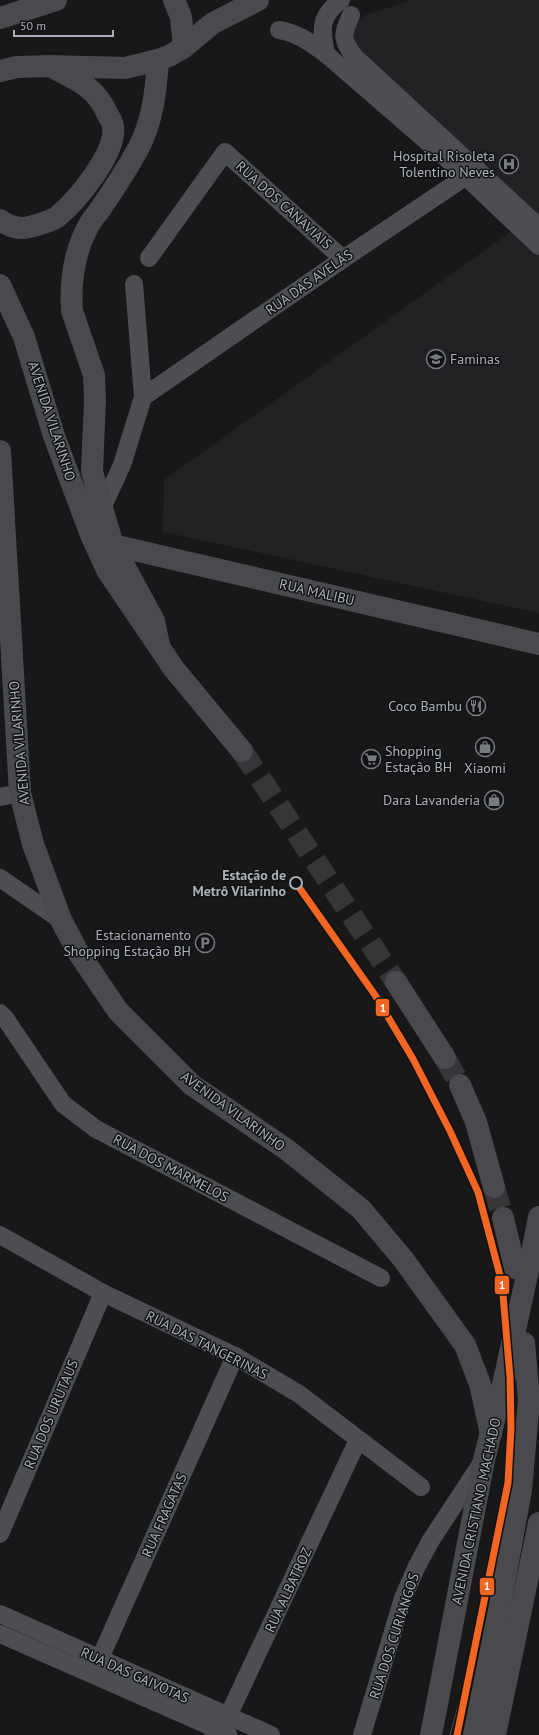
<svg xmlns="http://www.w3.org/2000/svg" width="539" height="1735" viewBox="0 0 539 1735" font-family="'PT Sans',sans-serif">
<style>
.built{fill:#222224}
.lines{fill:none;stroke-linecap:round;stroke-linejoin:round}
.highway-tunnel{stroke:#353638;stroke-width:22;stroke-dasharray:22 11;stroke-linecap:butt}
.minor{stroke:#4c4e51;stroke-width:18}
.highway{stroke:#494a4d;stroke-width:22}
.tram{stroke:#4d4f51;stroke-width:1}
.highway-bridge{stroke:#494a4d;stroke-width:22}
.metro-1-casing{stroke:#121214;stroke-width:10}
.metro-1{stroke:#f26522;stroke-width:7}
.stop-dot{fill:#121214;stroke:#aab0b8;stroke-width:2}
.labels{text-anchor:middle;stroke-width:3;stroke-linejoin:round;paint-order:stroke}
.poi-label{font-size:14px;fill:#aab0b8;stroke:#121214;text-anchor:end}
.street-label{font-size:14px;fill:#aab0b8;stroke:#121214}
.stop-label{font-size:14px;font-weight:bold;fill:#aab0b8;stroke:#121214;text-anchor:end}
.line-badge{stroke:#121214;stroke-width:1.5}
.badge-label{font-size:11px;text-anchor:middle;font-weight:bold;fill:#fff}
</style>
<rect width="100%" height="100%" fill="#181818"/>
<!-- built -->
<g class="built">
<path d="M412,0H539V219L357,56L351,30L359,19L363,16Z"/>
<path d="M513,230L539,253V613L163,532L164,480Z"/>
</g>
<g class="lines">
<!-- highway-tunnel -->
<g class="highway-tunnel">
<path d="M242,751L396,982"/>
<path d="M445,1058L460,1085"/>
<path d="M494,1187L503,1218"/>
</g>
<!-- minor -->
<g class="minor">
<path d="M351,15C342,35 341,40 355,57L539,227"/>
<path d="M279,30C298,33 311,43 326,54L446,158L539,246"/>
<path d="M326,54C321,29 319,17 341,0"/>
<path d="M149,258L225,152L343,259"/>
<path d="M143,397L343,259L477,169"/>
<path d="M102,508L122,465L143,397L134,284"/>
<path d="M0,797L20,793"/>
<path d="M0,878L61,920"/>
<path d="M0,1013L5,1018L63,1104L96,1129L381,1278"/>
<path d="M0,1235L103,1293L235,1356L299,1394L421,1487"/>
<path d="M0,1534L103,1293"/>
<path d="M0,1614L271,1735"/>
<path d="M0,1634L228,1734"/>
<path d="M93,1674L235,1356"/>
<path d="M213,1735L221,1731L358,1440"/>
<path d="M362,1735L403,1598L416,1568L431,1540L481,1464"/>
</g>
<!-- highway -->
<g class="highway">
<path d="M174,0L181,17L184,47"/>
<path d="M0,18L56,0"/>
<path d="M158,60C156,90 153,121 138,149C127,169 114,189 101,208C98,213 93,218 90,223C75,249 70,281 72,311L94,375L95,400L92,471L102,508L113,545L154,621L159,645"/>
<path d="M0,71L17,67L50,66L125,68L158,60L169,56L184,47L213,23L258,0"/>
<path d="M0,220C7,225 13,228 22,228C30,228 51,221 57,217C76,202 117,152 113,127C113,122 109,117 107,113C96,88 79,81 56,69"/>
<path d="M0,285L24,337L54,436L91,535L107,570L174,669L242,751"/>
<path d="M0,451L20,793L33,844L61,920L78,952L118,1011L192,1085L286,1149L361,1209L403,1259L465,1345L480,1384L491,1434"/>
<path d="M104,543L539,644"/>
<path d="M396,982L445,1058"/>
<path d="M460,1085L476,1122L494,1187"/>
<path d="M503,1218L515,1268"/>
<path d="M535,1238L539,1217"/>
<path d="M431,1735L484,1460L505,1376"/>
<path d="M474,1735L500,1605L521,1490L529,1400L524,1343"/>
<path d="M495,1735L539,1523"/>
</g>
<!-- tram -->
<path class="tram" d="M450,1735L474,1649"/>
<!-- highway-bridge -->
<path class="highway-bridge" d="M505,1376L535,1238"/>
<!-- metro-1 casing -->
<g class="metro-1-casing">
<path id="metro-1" d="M296,883L375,995L413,1059L450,1131L478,1192L502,1283L510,1377L511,1428L508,1483L457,1735"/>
</g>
<!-- metro-1 -->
<use href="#metro-1" class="metro-1"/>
</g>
<!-- icons -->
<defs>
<g id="hospital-ring" transform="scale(1)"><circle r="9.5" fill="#121214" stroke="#777b80" stroke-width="1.5"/><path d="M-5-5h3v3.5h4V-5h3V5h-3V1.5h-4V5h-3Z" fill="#777b80"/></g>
<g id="university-ring" transform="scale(1)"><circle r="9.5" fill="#121214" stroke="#777b80" stroke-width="1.5"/><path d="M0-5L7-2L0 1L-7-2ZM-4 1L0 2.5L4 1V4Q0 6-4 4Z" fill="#777b80"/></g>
<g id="restaurant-ring" transform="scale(1)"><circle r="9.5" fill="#121214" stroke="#777b80" stroke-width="1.5"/><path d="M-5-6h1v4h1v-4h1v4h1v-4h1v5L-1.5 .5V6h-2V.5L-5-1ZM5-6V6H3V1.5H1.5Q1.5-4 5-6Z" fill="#777b80"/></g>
<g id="shop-ring" transform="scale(1)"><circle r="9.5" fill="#121214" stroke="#777b80" stroke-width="1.5"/><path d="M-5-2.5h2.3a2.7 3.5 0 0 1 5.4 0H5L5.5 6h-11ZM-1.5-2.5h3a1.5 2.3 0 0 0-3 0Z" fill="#777b80"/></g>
<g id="supermarket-ring" transform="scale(1)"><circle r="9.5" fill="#121214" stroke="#777b80" stroke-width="1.5"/><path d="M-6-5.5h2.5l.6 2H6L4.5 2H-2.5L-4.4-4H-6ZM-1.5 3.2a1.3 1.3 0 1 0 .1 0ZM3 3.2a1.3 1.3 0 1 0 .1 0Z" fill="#777b80"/></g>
<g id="parking-ring" transform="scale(1)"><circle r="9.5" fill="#121214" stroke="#777b80" stroke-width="1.5"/><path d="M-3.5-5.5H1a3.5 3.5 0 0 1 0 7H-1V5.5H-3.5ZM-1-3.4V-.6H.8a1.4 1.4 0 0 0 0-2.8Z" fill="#777b80"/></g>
</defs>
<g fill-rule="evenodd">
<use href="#hospital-ring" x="509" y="164"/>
<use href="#university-ring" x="436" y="359"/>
<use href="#restaurant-ring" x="476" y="706"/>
<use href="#shop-ring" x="485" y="747"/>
<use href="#supermarket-ring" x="371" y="759"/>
<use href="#shop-ring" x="494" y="800"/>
<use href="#parking-ring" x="205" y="943"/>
</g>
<!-- markers -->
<circle class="stop-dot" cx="296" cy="883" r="6"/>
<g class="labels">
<!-- poi labels -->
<g class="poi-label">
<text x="495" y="161">Hospital Risoleta<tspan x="495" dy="16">Tolentino Neves</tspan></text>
<text x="450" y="364" text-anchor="start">Faminas</text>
<text x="462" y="711">Coco Bambu</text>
<text x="385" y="756" text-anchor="start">Shopping<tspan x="385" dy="16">Estação BH</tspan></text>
<text x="485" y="773" text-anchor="middle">Xiaomi</text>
<text x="480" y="805">Dara Lavanderia</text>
<text x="191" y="940">Estacionamento<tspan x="191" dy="16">Shopping Estação BH</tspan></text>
</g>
<!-- street labels -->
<g class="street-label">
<text transform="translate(284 205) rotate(42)" y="5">RUA DOS CANAVIAIS</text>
<text transform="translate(309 282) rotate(-35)" y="5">RUA DAS AVELÃS</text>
<text transform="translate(52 421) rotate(72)" y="5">AVENIDA VILARINHO</text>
<text transform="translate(317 592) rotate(13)" y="5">RUA MALIBU</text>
<text transform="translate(19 743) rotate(-95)" y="5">AVENIDA VILARINHO</text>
<text transform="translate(233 1111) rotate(36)" y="5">AVENIDA VILARINHO</text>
<text transform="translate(171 1168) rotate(28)" y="5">RUA DOS MARMELOS</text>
<text transform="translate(207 1345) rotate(27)" y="5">RUA DAS TANGERINAS</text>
<text transform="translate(51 1414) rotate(-67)" y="5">RUA DOS URUTAUS</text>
<text transform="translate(476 1511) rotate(-78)" y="5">AVENIDA CRISTIANO MACHADO</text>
<text transform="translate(164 1515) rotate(-66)" y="5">RUA FRAGATAS</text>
<text transform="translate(288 1590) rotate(-65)" y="5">RUA ALBATROZ</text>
<text transform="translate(394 1636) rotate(-72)" y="5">RUA DOS CURIANGOS</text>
<text transform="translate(135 1675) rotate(24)" y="5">RUA DAS GAIVOTAS</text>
</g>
<!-- stop labels -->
<g class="stop-label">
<text x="286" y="880">Estação de<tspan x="286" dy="16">Metrô Vilarinho</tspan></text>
</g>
</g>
<g class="line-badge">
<rect x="375" y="998" width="15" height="19" rx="4" fill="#f26522"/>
<rect x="494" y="1275" width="16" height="20" rx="4" fill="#f26522"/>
<rect x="479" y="1577" width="16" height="19" rx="4" fill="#f26522"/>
</g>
<g class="badge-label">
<text x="383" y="1012">1</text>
<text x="502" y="1289">1</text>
<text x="487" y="1590">1</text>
</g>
<!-- scale -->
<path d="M14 30v6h99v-6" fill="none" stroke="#aab0b8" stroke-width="2"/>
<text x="20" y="30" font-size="12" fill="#aab0b8" stroke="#121214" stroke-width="3" paint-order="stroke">50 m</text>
</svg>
